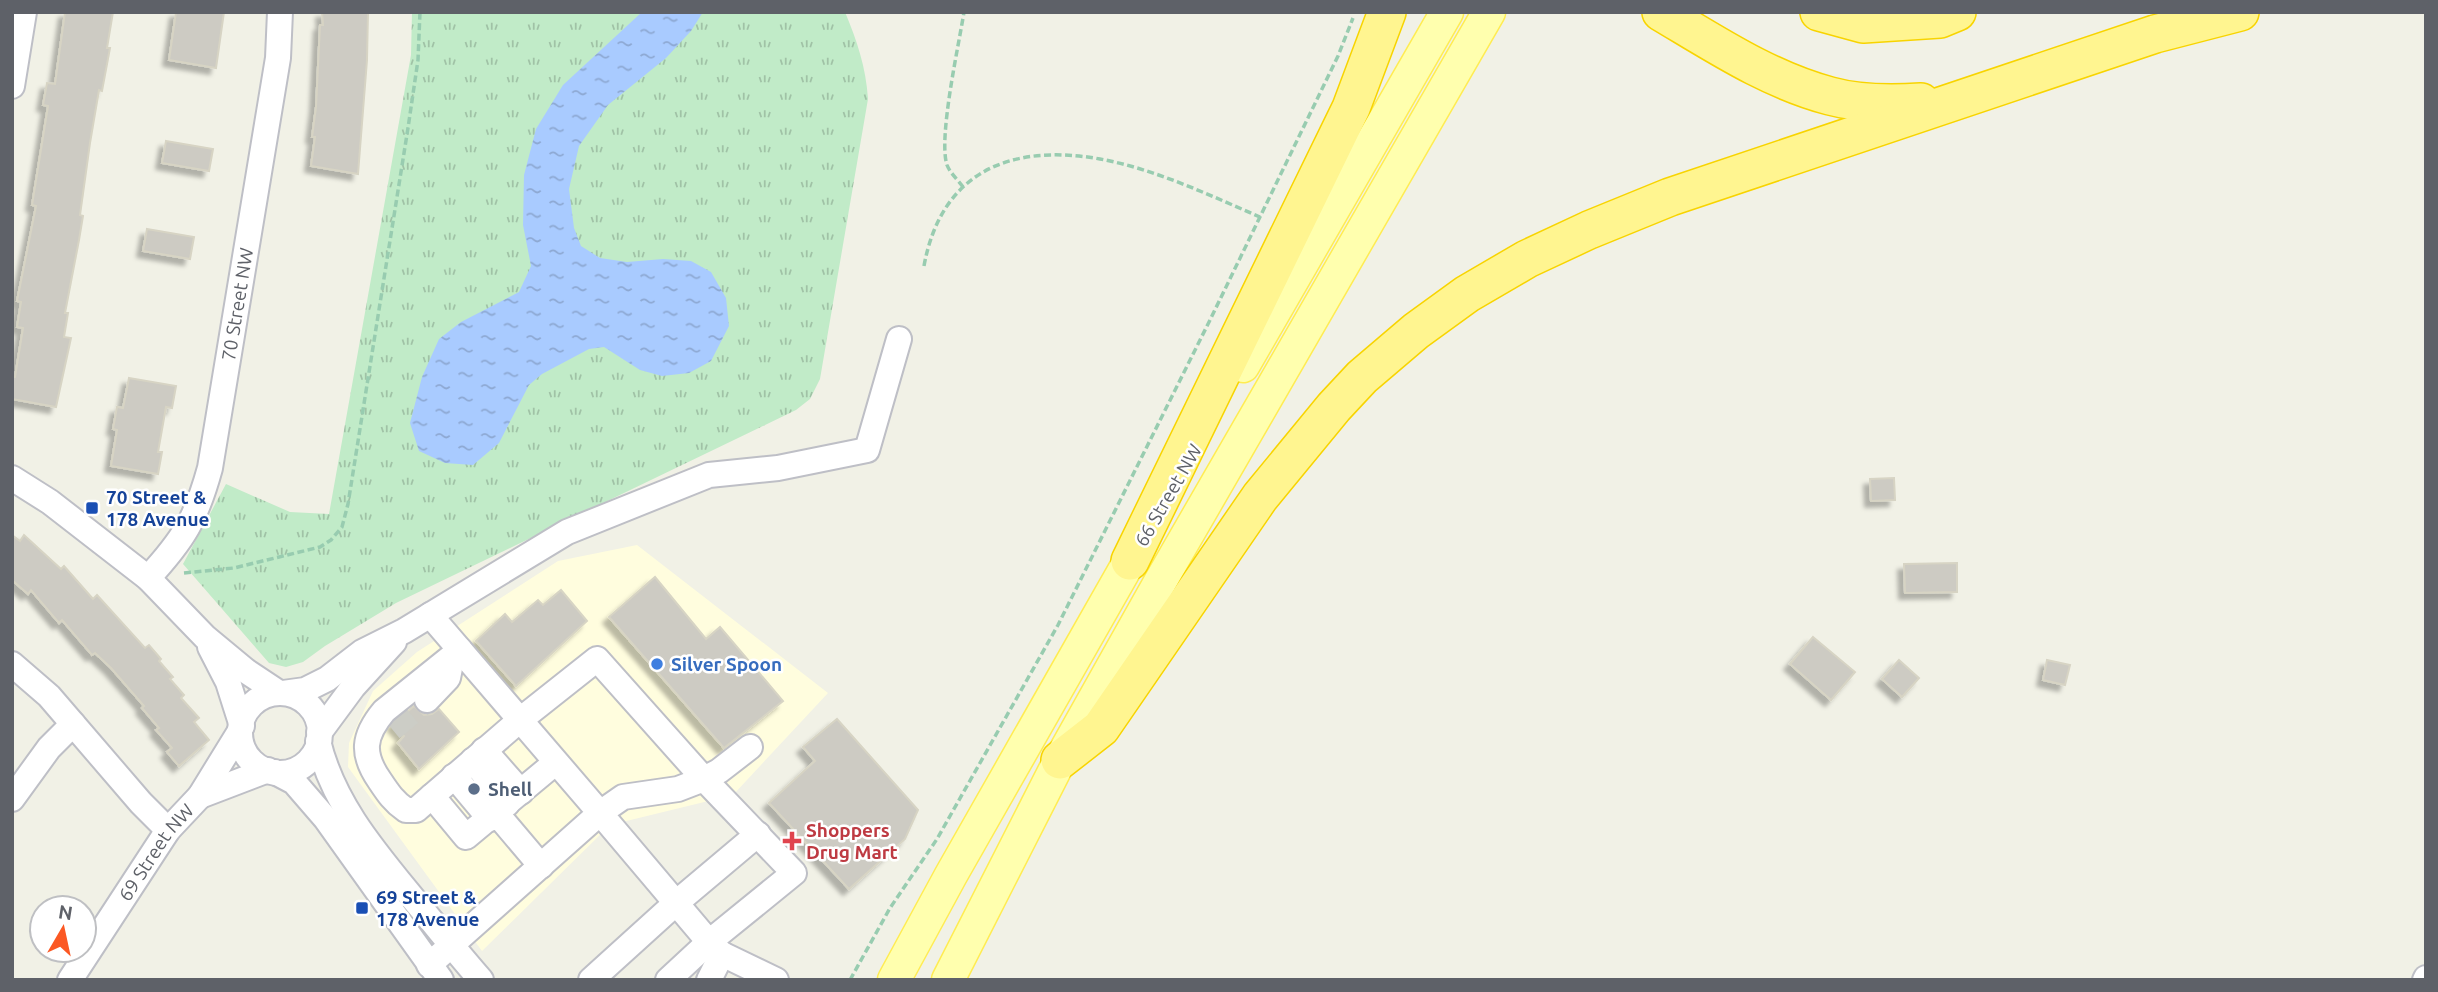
<svg xmlns="http://www.w3.org/2000/svg" width="2438" height="992" viewBox="0 0 2438 992" font-family="Ubuntu,sans-serif">
<style>
.commercial{fill:#fffdde}
.park{fill:url(#park-tufts)}
.water{fill:url(#water-ripples)}
.building{fill:#cdcbc3;stroke:#d7d4c4;stroke-width:2;filter:url(#shadow)}
.lines{fill:none;stroke-linecap:round;stroke-linejoin:round}
.minor-tunnel{stroke:#cccdc6;stroke-width:24;stroke-dasharray:24 12;stroke-linecap:butt}
.minor-casing{stroke:#bebfc6;stroke-width:28}
.major-casing{stroke:#ffec52;stroke-width:35}
.highway-casing{stroke:#f8d400;stroke-width:40}
.path{stroke:#98ccb0;stroke-width:3.5;stroke-dasharray:7 3.5;stroke-linecap:butt}
.minor{stroke:#fff;stroke-width:24}
.major{stroke:#ffffae;stroke-width:32}
.highway{stroke:#fff590;stroke-width:37}
.transit-dot{fill:#1a4fb4;stroke:#fff;stroke-width:2.5}
.shop-dot{fill:#3f7fe0;stroke:#fff;stroke-width:2.5}
.service-dot{fill:#5c6f8a;stroke:#fff;stroke-width:2.5}
.health-dot{fill:#e0444e;stroke:#fff;stroke-width:2.5}
.labels{text-anchor:middle;stroke-width:5;stroke-linejoin:round;paint-order:stroke}
.street-label{font-size:19px;fill:#5e6168;stroke:#fff}
.transit-label{font-size:19px;font-weight:bold;fill:#164399;stroke:#fff;text-anchor:start}
.shop-label{font-size:19px;font-weight:bold;fill:#366cbe;stroke:#fff;text-anchor:start}
.service-label{font-size:19px;font-weight:bold;fill:#4e5e75;stroke:#fff;text-anchor:start}
.health-label{font-size:19px;font-weight:bold;fill:#be3a42;stroke:#fff;text-anchor:start}
</style>
<defs>
<pattern id="park-tufts" width="24" height="20" patternUnits="userSpaceOnUse" patternTransform="scale(1.75)"><rect width="24" height="20" fill="#c1ebc8"/><path d="M3 7l-1-3M5 7V3M7 7l1-3M15 17l-1-3M17 17v-4M19 17l1-3" fill="none" stroke="#a0c2a6"/></pattern>
<pattern id="water-ripples" width="26" height="14" patternUnits="userSpaceOnUse" patternTransform="scale(1.75)"><rect width="26" height="14" fill="#a9cbff"/><path d="M2 4q2-2 4 0t4 0M15 11q2-2 4 0t4 0" fill="none" stroke="#8da8d2"/></pattern>
<filter id="shadow"><feDropShadow dx="-6" dy="6" stdDeviation="2" flood-color="#0004"/></filter>
</defs>
<rect width="100%" height="100%" fill="#f1f1e6"/>
<!-- commercial -->
<path class="commercial" d="M637,545L828,693L733,795L610,825L482,951L348,767L349,743L373,691L417,652L558,561Z"/>
<!-- park -->
<path class="park" d="M412,12H845C857,41 866,67 868,99L820,379L810,399L796,410L396,603L325,646L303,662L286,667L269,663L183,564L226,484L290,512L329,514L411,55Z"/>
<!-- water -->
<path class="water" d="M642,12H703L691,31L666,58L608,105L579,146L569,189L574,228L581,246L600,258L627,262L663,259L691,261L711,272L726,298L729,326L711,361L689,373L662,376L640,370L604,347L589,349L542,374L529,385L499,443L473,465L445,463L419,451L410,423L422,377L439,339L461,322L519,292L531,266L523,225L524,175L536,129L563,85Z"/>
<!-- building -->
<g class="building">
<path d="M65,12H113L107,48H110L102,91L99,90L90,143L80,215L83,216L79,240L65,313H68L64,337L71,338L56,407L12,399V377H15L23,328L17,327L21,302L17,301L36,206L32,205L48,106L43,105L47,83L55,84Z"/>
<path d="M176,12H224L216,68L169,60Z"/>
<path d="M322,12H368L367,60L358,174L311,166L315,137H312L316,107L320,25H323Z"/>
<path d="M166,141L213,149L209,171L162,163Z"/>
<path d="M147,229L194,237L190,259L143,251Z"/>
<path d="M129,378L176,386L172,408L166,407L158,452H162L158,474L111,466L117,430L113,429L117,407L123,408Z"/>
<path d="M1894,478L1895,500L1871,501L1870,479Z"/>
<path d="M12,535L20,541L24,535L61,569L64,566L93,599L97,595L145,648L149,645L161,659L159,661L173,677L170,679L184,695L181,698L199,718L194,722L209,740L179,766L167,752L172,748L156,730L159,728L142,708L144,706L111,668L95,653L92,655L62,620L59,623L31,590L28,594L12,580Z"/>
<path d="M1957,563V592L1905,593L1904,564Z"/>
<path d="M655,577L706,639L720,627L783,701L724,748L609,617Z"/>
<path d="M561,590L587,621L516,686L476,641L505,614L512,622L538,600L543,605Z"/>
<path d="M1813,637L1855,672L1831,700L1790,664Z"/>
<path d="M1899,660L1919,678L1902,697L1882,679Z"/>
<path d="M2047,660L2070,665L2065,685L2043,680Z"/>
<path d="M414,706L424,715L432,714L439,709L459,732L419,769L398,743L404,736L393,724Z"/>
<path d="M837,719L918,810L905,839L849,889L769,803L815,761L803,747Z"/>
</g>
<g class="lines">
<!-- minor-tunnel -->
<path class="minor-tunnel" d="M392,729L427,700"/>
<!-- minor casing -->
<g class="minor-casing">
<g id="minor">
<path d="M12,86L24,12"/>
<path d="M12,478L50,502L148,578L205,637L246,671L279,693"/>
<path id="s1" d="M148,578C184,539 196,519 210,468L278,58L280,12"/>
<path d="M210,647L228,682L242,726"/>
<path d="M12,664L49,696L141,803L168,830"/>
<path d="M283,693L305,690L327,679L362,652L404,631L567,532L709,475L778,468L867,450L899,339"/>
<circle cx="280" cy="733" r="40"/>
<path d="M427,700L448,678L450,668"/>
<path d="M319,733L353,687L394,642"/>
<path d="M318,741C333,804 375,852 415,901C437,927 458,954 481,980"/>
<path d="M484,750L521,792"/>
<path d="M473,760L507,804"/>
<path d="M555,763L466,837L432,796L520,720L597,659L704,779L678,789L623,797L600,813L709,942L794,873L704,779L719,771L750,747"/>
<path d="M275,772L294,782L326,819L441,980"/>
<path d="M454,776L490,819"/>
<path d="M200,796L268,770"/>
<path d="M432,796L416,810H406C394,802 388,793 380,781C361,754 363,736 384,711L460,650"/>
<path d="M12,799L49,748L73,724"/>
<path d="M497,814L541,866"/>
<path d="M429,965L600,813L430,615"/>
<path id="s2" d="M70,980L168,830L200,796L240,731"/>
<path d="M591,980L676,903L758,834"/>
<path d="M668,980L709,942L722,954L776,980"/>
<path d="M709,980L722,954"/>
<path d="M2425,980L2426,978"/>
</g>
</g>
<!-- major casing -->
<g class="major-casing">
<g id="major">
<path d="M1243,366L1447,12"/>
<path d="M894,980L951,875L1141,541"/>
<path d="M948,980L1060,760L1160,582L1489,12"/>
</g>
</g>
<!-- highway casing -->
<g class="highway-casing">
<g id="highway">
<path d="M1661,12C1715,44 1769,80 1830,96C1859,104 1891,104 1921,102"/>
<path d="M1819,12L1863,24L1940,19L1957,12"/>
<path d="M1130,561L1351,108L1387,12"/>
<path d="M1060,760L1101,728L1260,497L1334,407L1362,377L1416,331L1467,294L1527,259L1589,230L1670,197L2155,34L2240,12"/>
</g>
</g>
<!-- path -->
<g class="path">
<path d="M963,187C958,180 950,173 947,165C938,138 959,44 964,12"/>
<path d="M924,266C941,172 1010,143 1100,159C1155,169 1209,195 1260,217"/>
<path d="M184,573L234,568L320,547L331,540L342,527L348,504L408,128L418,60L420,12"/>
<path d="M850,980L890,908L937,839L1058,625L1211,318L1338,56L1353,18"/>
</g>
<!-- minor -->
<use href="#minor" class="minor"/>
<!-- major -->
<use href="#major" class="major"/>
<!-- highway -->
<use href="#highway" class="highway"/>
</g>
<!-- markers -->
<g class="transit-dot">
<rect x="85" y="501" width="14" height="14" rx="3.5"/>
<rect x="355" y="901" width="14" height="14" rx="3.5"/>
</g>
<circle class="shop-dot" cx="657" cy="664" r="7"/>
<circle class="service-dot" cx="474" cy="789" r="7"/>
<path class="health-dot" d="M788.5 830.5h7v7h7v7h-7v7h-7v-7h-7v-7h7z"/>
<g class="labels">
<!-- street labels -->
<g class="street-label">
<text dy="7" stroke="none"><textPath href="#s1" startOffset="294">70 Street NW</textPath></text>
<text transform="translate(1168 495) rotate(-60)" y="7">66 Street NW</text>
<text dy="7" stroke="none"><textPath href="#s2" startOffset="154">69 Street NW</textPath></text>
</g>
<!-- transit labels -->
<g class="transit-label">
<text x="106" y="504">70 Street &amp;<tspan x="106" dy="22">178 Avenue</tspan></text>
<text x="376" y="904">69 Street &amp;<tspan x="376" dy="22">178 Avenue</tspan></text>
</g>
<!-- shop labels -->
<g class="shop-label">
<text x="671" y="671">Silver Spoon</text>
</g>
<!-- service labels -->
<g class="service-label">
<text x="488" y="796">Shell</text>
</g>
<!-- health labels -->
<g class="health-label">
<text x="806" y="837">Shoppers<tspan x="806" dy="22">Drug Mart</tspan></text>
</g>
</g>
<!-- border -->
<rect width="2438" height="992" fill="none" stroke="#5e6168" stroke-width="28"/>
<!-- north arrow -->
<g transform="translate(63 929) rotate(9)"><circle r="33" fill="#ffffff" stroke="#bfc0c3" stroke-width="2"/>
<path d="M0-5L12 26L0 18L-12 26Z" fill="#fb5823"/>
<text y="-10" font-size="19" font-weight="bold" text-anchor="middle" fill="#5e6168">N</text>
</g>
</svg>
